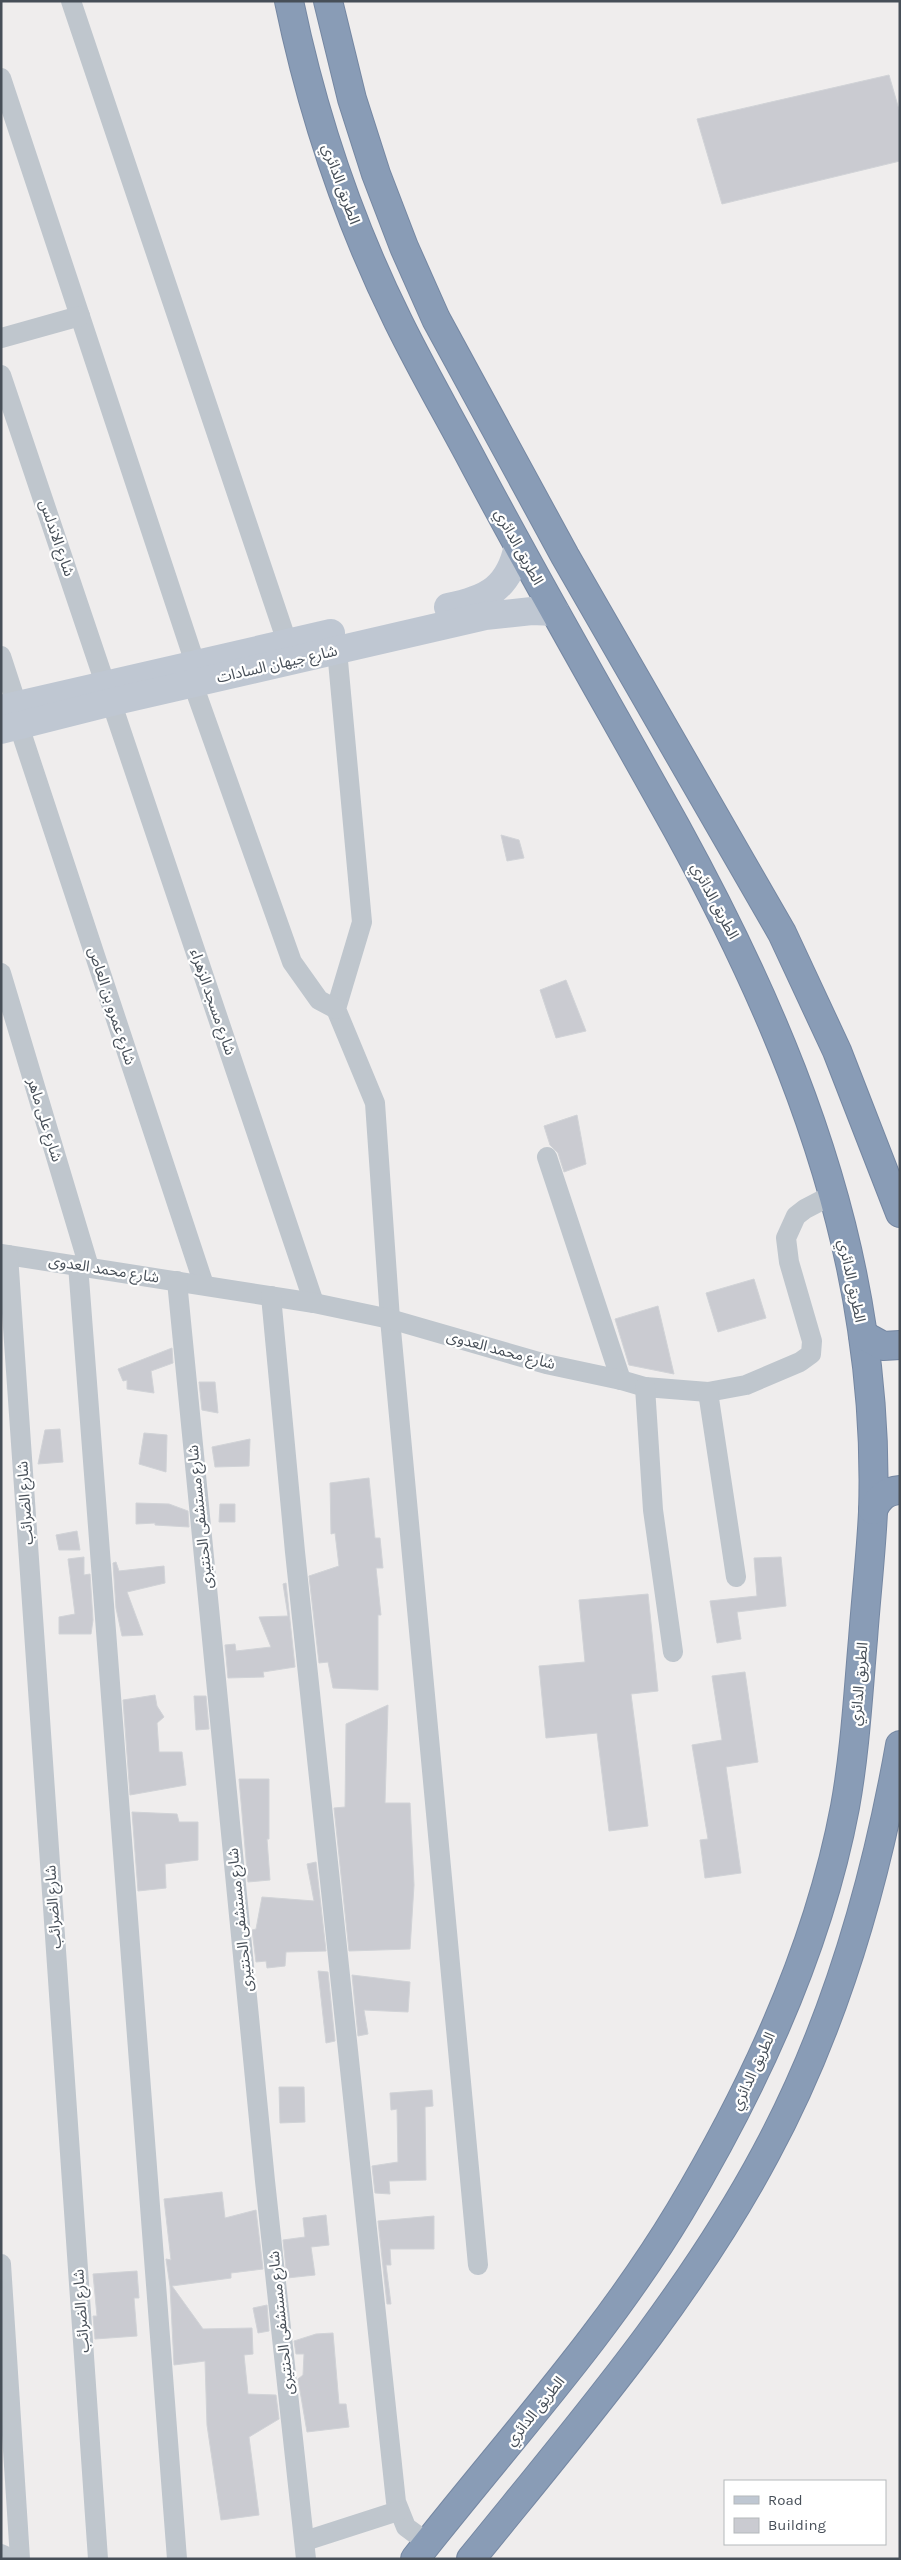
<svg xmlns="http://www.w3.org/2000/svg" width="901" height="2560" viewBox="0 0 901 2560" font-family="Karla,'Noto Sans Arabic',sans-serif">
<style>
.building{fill:#cacbd1;stroke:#d1d3d7}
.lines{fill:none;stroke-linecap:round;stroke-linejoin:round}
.highway-casing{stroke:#7587a2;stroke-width:30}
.street{stroke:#bfc6cd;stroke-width:20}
.secondary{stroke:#bfc7d2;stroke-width:28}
.highway{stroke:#899cb6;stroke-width:28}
.labels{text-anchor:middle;stroke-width:4.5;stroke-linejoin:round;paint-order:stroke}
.street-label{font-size:15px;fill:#474f58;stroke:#fff}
</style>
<rect width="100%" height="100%" fill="#efeded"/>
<!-- building -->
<g class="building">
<path d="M889,75L900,113V161L722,204L697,119Z"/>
<path d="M501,835L519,840L524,858L507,861Z"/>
<path d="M566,980L586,1031L556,1038L540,990Z"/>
<path d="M577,1115L586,1164L564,1172L558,1153L550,1145L544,1126Z"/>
<path d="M754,1279L766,1318L718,1332L706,1293Z"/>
<path d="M658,1306L674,1374L629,1365L615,1319Z"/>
<path d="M172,1348L173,1363L151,1371L154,1393L127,1389V1380L123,1381L118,1369Z"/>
<path d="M199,1382H215L218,1413L202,1410Z"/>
<path d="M60,1429L63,1462L38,1464L45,1430Z"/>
<path d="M144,1433L167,1435L166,1472L139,1464Z"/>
<path d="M250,1439L249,1466L215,1467L212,1447Z"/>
<path d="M369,1478L375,1538H380L383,1568H376L381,1615H378V1690L333,1688L328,1662L319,1663L309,1576L339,1566L335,1533L331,1534L330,1483Z"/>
<path d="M136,1503L169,1504L188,1511L189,1527L155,1525V1523L136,1524Z"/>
<path d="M220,1504H235V1522H219Z"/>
<path d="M77,1531L80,1550H59L56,1535Z"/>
<path d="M84,1557V1575L90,1574L93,1620L91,1634H59V1617L75,1614L68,1559Z"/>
<path d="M781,1557L786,1606L737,1612L741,1639L717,1643L710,1601L757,1596L754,1558Z"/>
<path d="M116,1562L119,1571L164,1566L165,1583L127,1592L143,1635L122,1636L116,1608L113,1563Z"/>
<path d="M286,1583L295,1667L263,1672L264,1677L228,1678L225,1645L235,1644L236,1651L271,1647L259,1617L288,1616L283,1584Z"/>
<path d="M648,1594L658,1691L631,1694L648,1826L609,1831L597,1733L546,1738L539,1666L585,1662L579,1600Z"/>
<path d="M745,1672L758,1762L726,1767L741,1873L705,1878L700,1840L708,1839L692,1745L722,1740L712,1676Z"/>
<path d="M155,1695L157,1706L164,1717L157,1723L159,1752H182L186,1785L130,1795L123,1700Z"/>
<path d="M194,1696H206L209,1729L196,1730Z"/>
<path d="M388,1705L385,1803H410L414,1885L410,1949L349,1951L334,1808L345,1807L346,1724Z"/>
<path d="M239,1779H269V1839H267L270,1880L248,1882Z"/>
<path d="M132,1812L177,1814L179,1822H198V1860L165,1864L166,1888L138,1891Z"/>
<path d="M316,1862L326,1951L286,1952L285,1966L267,1968L266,1961L256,1962L252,1930L256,1929L262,1897L314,1901L307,1864Z"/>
<path d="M318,1971L328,1972L335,2041L326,2043Z"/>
<path d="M352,1975L410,1982L408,2012L364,2010L368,2034L358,2036Z"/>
<path d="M279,2087H304L305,2122L280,2123Z"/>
<path d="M432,2090L433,2106L425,2107L426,2180L389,2181L390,2194L375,2193L372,2166L398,2162L397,2109L391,2110L390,2093Z"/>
<path d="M222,2192L225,2218L256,2210L263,2269L231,2273V2278L172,2286L203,2329L252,2328L253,2354L244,2355L248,2394L276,2395L279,2419L249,2437L259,2515L221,2520L207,2425L205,2361L174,2365L170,2286L166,2259L171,2260L164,2199Z"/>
<path d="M326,2215L329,2245L311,2247L315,2275L287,2278L283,2240L305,2237L303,2218Z"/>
<path d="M434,2216V2249H390L391,2265H386L391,2304H387L378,2221Z"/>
<path d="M137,2271L139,2298H134L137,2336L95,2339L93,2316H97L93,2274Z"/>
<path d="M267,2305L269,2331L258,2333L253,2308Z"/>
<path d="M333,2333L339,2404H346L349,2427L307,2432L298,2379L303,2375L304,2354H296L294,2341L316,2334Z"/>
</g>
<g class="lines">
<!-- highway casing -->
<g class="highway-casing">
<g id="highway">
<path d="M289,1C312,112 348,220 398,321C421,368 447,413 471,458C537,583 608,705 677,829C762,984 836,1152 862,1329C871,1388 875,1452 873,1512C871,1554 866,1597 863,1639C858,1695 855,1752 845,1807C818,1950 754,2087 680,2211C605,2336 505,2444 415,2559"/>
<path d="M328,1L352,99L376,174L404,247L436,319L565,556L782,933L837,1051L900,1213"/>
<path d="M863,1335L883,1346L900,1345"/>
<path d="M873,1510C879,1497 886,1491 900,1490"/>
<path d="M471,2559C576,2429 687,2301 766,2153C834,2027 875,1886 900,1745"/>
</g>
</g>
<!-- street -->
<g class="street">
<path d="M71,1L287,642"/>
<path d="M1,78L195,663"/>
<path d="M1,338L80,316"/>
<path d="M1,375L314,1303"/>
<path d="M337,650L362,922L336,1009L375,1103L390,1319L478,2265"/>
<path d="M1,656L17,705"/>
<path d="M193,684L292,962L319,1000L336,1009"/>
<path d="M19,726L204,1285"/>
<path d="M1,973L89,1267"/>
<path d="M547,1157L621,1380"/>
<path d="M1,1254L314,1303L390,1319L546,1364L621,1380L645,1387L708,1392L746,1385L800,1362L811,1354L812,1341L789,1262L786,1238L796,1216L805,1209L832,1195"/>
<path d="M8,1255L98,2559"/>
<path d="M78,1265L177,2559"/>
<path d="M177,1281L265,2181L306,2559"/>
<path d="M271,1296L295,1552L396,2502L406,2527L428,2543"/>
<path d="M645,1387L653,1510L673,1652"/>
<path d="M708,1392L736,1577"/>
<path d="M1,2264L20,2559"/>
<path d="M305,2541L398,2511"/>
<path d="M1,2554L12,2559"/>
</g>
<!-- secondary -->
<g class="secondary">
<path d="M448,607C488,599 509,588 518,546"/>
<path d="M1,709L331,633"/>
<path d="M1,730L112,702L485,616L532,611L555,612"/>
</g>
<!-- highway -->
<use href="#highway" class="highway"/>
</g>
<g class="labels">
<!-- street labels -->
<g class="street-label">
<text transform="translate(341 184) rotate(70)" y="5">الطريق الدائري</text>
<text transform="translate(57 538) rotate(71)" y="5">شارع الاندلس</text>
<text transform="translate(519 547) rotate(61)" y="5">الطريق الدائري</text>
<text transform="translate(277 664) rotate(-13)" y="5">شارع جيهان السادات</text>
<text transform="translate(715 901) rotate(62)" y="5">الطريق الدائري</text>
<text transform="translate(213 1002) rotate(71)" y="5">شارع مسجد الزهراء</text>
<text transform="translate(112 1006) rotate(72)" y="5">شارع عمرو بن العاص</text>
<text transform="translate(45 1120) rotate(73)" y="5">شارع على ماهر</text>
<text transform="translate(104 1269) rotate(9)" y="5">شارع محمد العدوى</text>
<text transform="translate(852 1281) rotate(78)" y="5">الطريق الدائري</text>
<text transform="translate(501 1350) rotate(15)" y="5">شارع محمد العدوى</text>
<text transform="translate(25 1503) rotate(-94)" y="5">شارع الضرائب</text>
<text transform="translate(200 1517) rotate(-96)" y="5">شارع مستشفى الحنتيرى</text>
<text transform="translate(859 1684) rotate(-85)" y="5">الطريق الدائري</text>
<text transform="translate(53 1907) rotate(-94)" y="5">شارع الضرائب</text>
<text transform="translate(240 1920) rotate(-96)" y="5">شارع مستشفى الحنتيرى</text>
<text transform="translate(753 2071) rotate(-65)" y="5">الطريق الدائري</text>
<text transform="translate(81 2311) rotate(-94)" y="5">شارع الضرائب</text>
<text transform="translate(281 2323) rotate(-96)" y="5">شارع مستشفى الحنتيرى</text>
<text transform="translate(535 2411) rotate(-51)" y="5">الطريق الدائري</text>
</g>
</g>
<!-- border -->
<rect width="901" height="2560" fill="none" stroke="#474f58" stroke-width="5"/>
<!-- legend -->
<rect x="724" y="2480" width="162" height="65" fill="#ffffff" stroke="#b5b9bc"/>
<rect x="734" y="2496" width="25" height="8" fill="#bfc7d2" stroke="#b5b9bc"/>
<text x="768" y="2505" font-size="15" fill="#474f58">Road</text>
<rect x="734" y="2518" width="25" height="15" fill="#cacbd1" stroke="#b5b9bc"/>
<text x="768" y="2530" font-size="15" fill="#474f58">Building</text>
</svg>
